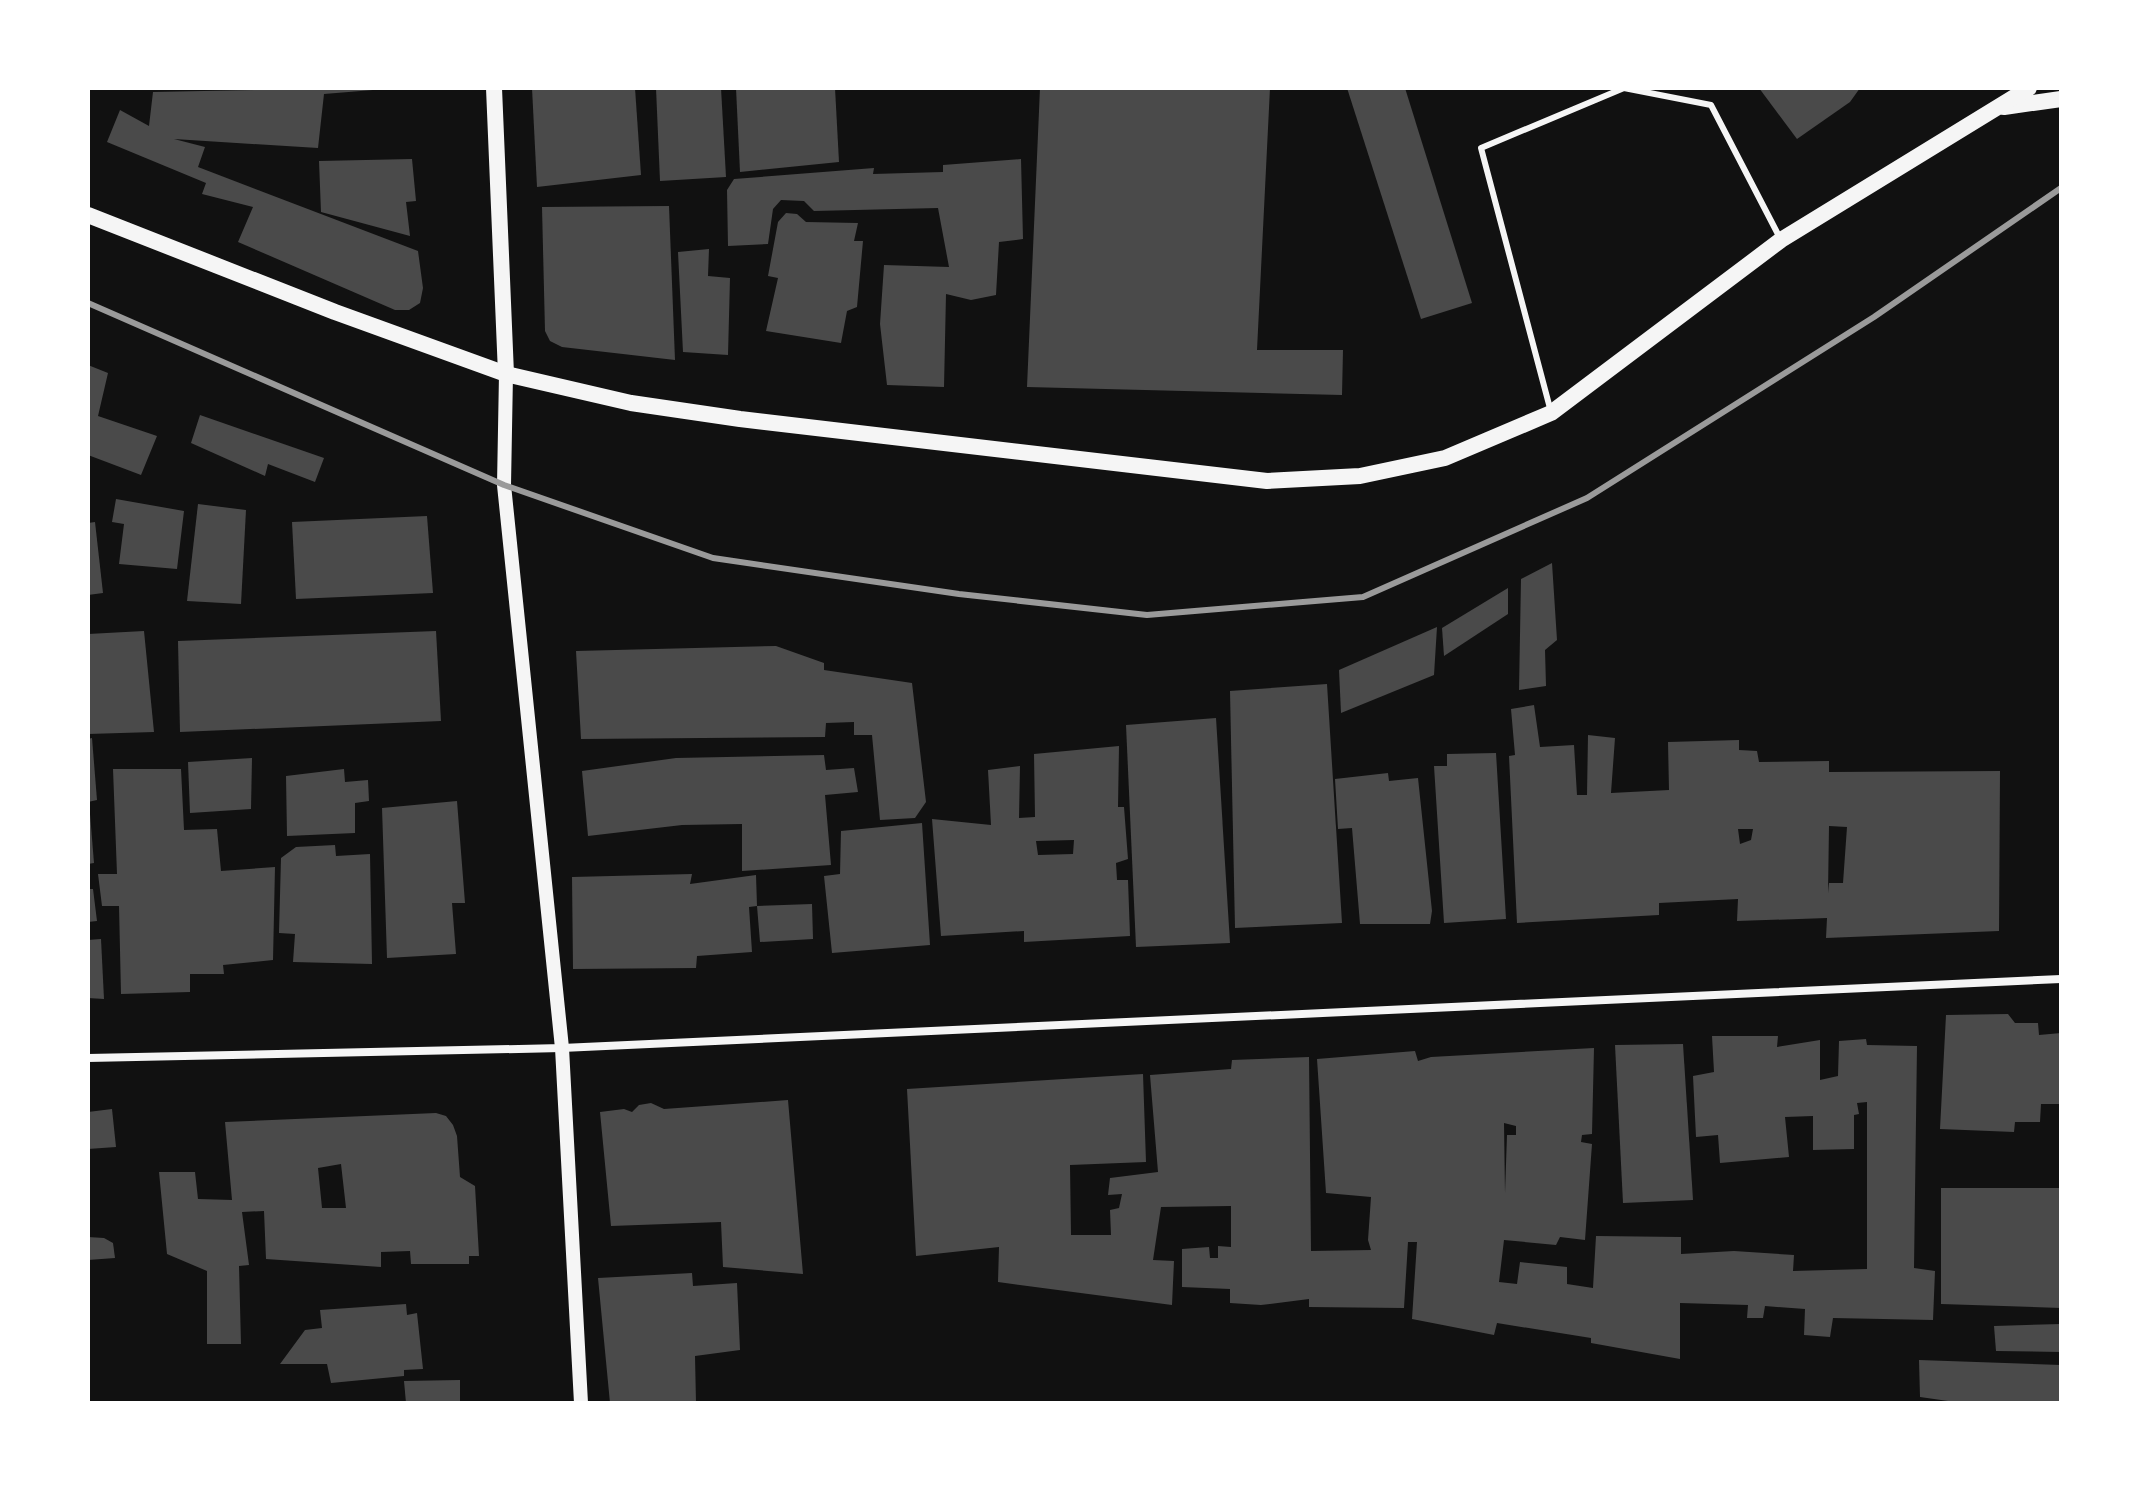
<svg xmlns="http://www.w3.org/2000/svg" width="2149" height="1491" viewBox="0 0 2149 1491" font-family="'Fira Sans',sans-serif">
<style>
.building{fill:#4a4a4a;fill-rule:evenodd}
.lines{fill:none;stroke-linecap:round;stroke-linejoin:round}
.service{stroke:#f5f5f5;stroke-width:6}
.minor{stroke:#f5f5f5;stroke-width:8}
.tertiary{stroke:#f5f5f5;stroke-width:14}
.secondary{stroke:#f5f5f5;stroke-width:16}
.rail{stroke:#9a9a9a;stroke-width:6}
</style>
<rect width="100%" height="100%" fill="#111"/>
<!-- building -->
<g class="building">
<path d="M254,88H373V90L324,94L318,148L174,139L205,147L198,167L418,251L423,288L420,303L409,310H395L238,242L253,207L202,194L206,183L107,142L120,110L149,126L153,92L254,90Z"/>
<path d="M532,88H635L641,175L537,187Z"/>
<path d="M656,88H721L726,177L660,181Z"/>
<path d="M736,88H835L839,162L740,172Z"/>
<path d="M1040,88H1270L1257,350H1343L1342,395L1027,387Z"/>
<path d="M1347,88H1405L1472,303L1421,319Z"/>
<path d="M1759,88H1860L1850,102L1797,139Z"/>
<path d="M412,159L416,201L406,202L410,236L321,212L319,161Z"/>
<path d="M1021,159L1023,239L999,242L996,295L971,300L946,294L944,387L887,385L880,324L884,265L949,267L938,208L814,211L804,201L781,200L773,209L768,244L728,246L727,190L734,179L874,168L873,174L943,172V165Z"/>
<path d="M669,206L675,360L562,347L550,341L545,331L542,207Z"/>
<path d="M786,213L797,214L806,222L858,223L854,241H863L857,307L847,311L841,343L766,331L778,278L768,276L778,222Z"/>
<path d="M709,249L708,276L730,278L728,355L683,352L678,252Z"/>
<path d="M88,365L108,373L98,416L157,436L141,475L88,455Z"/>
<path d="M200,415L324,458L315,482L268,464L265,476L191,443Z"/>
<path d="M116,499L184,511L177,569L119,564L124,524L112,522Z"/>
<path d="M198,504L246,510L241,604L187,601Z"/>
<path d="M427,516L433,593L296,599L292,522Z"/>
<path d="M95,522L103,593L88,595V523Z"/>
<path d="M1552,563L1557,640L1545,650L1546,686L1519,690L1521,579Z"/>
<path d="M1508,588V614L1444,656L1442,628Z"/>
<path d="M1437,627L1434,675L1341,713L1339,670Z"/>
<path d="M144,631L154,732L88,734V634Z"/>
<path d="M436,631L441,721L180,732L178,641Z"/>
<path d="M776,646L824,663V670L912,683L926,802L915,818L880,820L872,735H854V722L826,723L825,737L581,739L576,651Z"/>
<path d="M1327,684L1342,923L1235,928L1230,691Z"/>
<path d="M1534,705L1540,747L1574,745L1577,795H1587L1588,735L1615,738L1611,793L1669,790L1668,742L1739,740V750L1757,751L1759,762L1829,761V772L2000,771L1999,931L1826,938L1827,918L1737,921L1738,899L1659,903V915L1517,923L1509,756L1515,755L1511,709ZM1829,826L1847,827L1843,883H1829L1828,893ZM1738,829H1753L1751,840L1740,844Z"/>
<path d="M1216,718L1230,943L1136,947L1126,725Z"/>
<path d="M92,738L97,800L88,802V739Z"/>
<path d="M1119,746L1118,807H1124L1128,859L1116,863L1117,880H1128L1130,936L1024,942V931L941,936L932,819L991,825L988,770L1020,766L1019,818L1035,817L1034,754ZM1074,840L1073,854L1038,855L1036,841Z"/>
<path d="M1496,753L1506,919L1444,923L1434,766H1447V754Z"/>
<path d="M824,755L826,770L854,768L858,792L825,795L831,865L742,871V824L682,825L588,836L582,771L676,758Z"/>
<path d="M252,758L251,809L190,813L188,762Z"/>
<path d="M113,769H181L184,830L217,829L221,871L275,867L273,960L223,965L224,974H190V992L121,994L119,906H102L98,874H117Z"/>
<path d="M344,769L345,782L368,780L369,801L355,803V833L287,836L286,776Z"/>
<path d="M1388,773L1389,781L1418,778L1432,911L1430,924H1360L1352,828L1338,829L1335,779Z"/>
<path d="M457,801L465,903H452L456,954L387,958L382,808Z"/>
<path d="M88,814H90L94,863L88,864Z"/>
<path d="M922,823L930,945L832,953L824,876L840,874L841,831Z"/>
<path d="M335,845L336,856L370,854L372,964L293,962L295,934L279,933L281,858L296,847Z"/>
<path d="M692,874L690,884L756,875L757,906L749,907L752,952L697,956L696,968L573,969L572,877Z"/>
<path d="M88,889H93L97,921L88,922Z"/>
<path d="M812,904L813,939L760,942L757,906Z"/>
<path d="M101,939L104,999L88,998V940Z"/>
<path d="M2008,1014L2015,1023H2038L2039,1035L2061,1033V1104H2041L2040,1122H2015L2014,1132L1940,1129L1946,1015Z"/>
<path d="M1712,1036H1778L1777,1047L1820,1040V1080L1838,1076L1839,1041L1866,1039L1867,1045L1917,1046L1914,1268L1935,1271L1933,1320L1833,1318L1830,1337L1804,1335L1805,1309L1765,1306L1763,1318H1747L1748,1305L1680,1303V1359L1591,1343V1338L1497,1323L1494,1335L1412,1319L1417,1242H1408L1404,1308L1309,1307V1299L1261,1305L1230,1303V1289L1182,1287V1249L1209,1247L1210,1258H1218V1246L1231,1247V1206L1161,1207L1153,1260L1174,1261L1172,1305L998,1282L999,1247L916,1256L907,1089L1143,1074L1146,1162L1070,1165L1071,1235H1111L1110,1210L1119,1208L1122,1194L1108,1195L1110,1178L1158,1172L1150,1075L1231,1069L1232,1060L1309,1057L1311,1251L1371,1250L1368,1240L1371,1197L1326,1193L1317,1059L1415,1051L1418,1061L1431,1057L1594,1048L1592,1134L1582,1135L1581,1142L1592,1144L1585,1240L1560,1237L1556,1245L1504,1240L1499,1282L1517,1284L1520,1262L1567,1267V1284L1593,1288L1596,1236L1681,1237V1254L1734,1251L1794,1255L1793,1271L1867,1269V1102L1857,1103L1859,1114L1854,1115V1149L1813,1150V1116L1785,1117L1789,1157L1720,1163L1718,1135L1696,1137L1693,1076L1714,1072ZM1504,1123L1516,1126V1135H1507L1505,1193Z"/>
<path d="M1683,1044L1693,1200L1623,1203L1615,1045Z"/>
<path d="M788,1100L803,1274L723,1267L721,1222L611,1226L600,1112L624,1109L632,1112L639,1105L651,1103L664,1109Z"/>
<path d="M112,1109L116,1147L88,1149V1112Z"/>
<path d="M436,1113L446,1116L453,1125L457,1136L460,1177L475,1186L479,1256H469V1264H411L410,1251L381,1252V1267L266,1259L264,1211L242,1212L249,1265L239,1266L241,1344H207V1271L167,1254L159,1172H195L198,1199L232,1200L225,1122ZM341,1164L346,1208H322L318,1168Z"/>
<path d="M1941,1188H2061V1308L1941,1304Z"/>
<path d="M88,1237L104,1238L113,1243L115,1258L88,1260Z"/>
<path d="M692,1273L693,1286L737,1283L740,1350L695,1356L696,1403H610L598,1278Z"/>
<path d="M406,1304L407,1315L417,1313L423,1369L404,1370V1376L331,1383L327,1364H280L305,1330L322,1328L320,1310Z"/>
<path d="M2061,1324V1352L1996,1351L1994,1326Z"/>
<path d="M1919,1360L2061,1365V1403H1962L1920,1397Z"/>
<path d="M460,1380V1403H406L404,1381Z"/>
</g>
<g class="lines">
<!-- service -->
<path class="service" d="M1551,412L1481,148L1624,88L1711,105L1781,240"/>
<!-- minor -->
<path class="minor" d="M88,1058L562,1048L2061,979"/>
<!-- tertiary -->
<path class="tertiary" d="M506,374L504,485L562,1048L581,1403"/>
<!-- secondary -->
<g class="secondary">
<path d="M494,88L506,374"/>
<path d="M2004,107L2061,99"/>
<path d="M88,215L335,312L506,374L631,403L740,419L1267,481L1360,476L1445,458L1551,413L1781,240L2029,88"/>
</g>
<!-- rail -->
<path class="rail" d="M88,303L504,485L713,558L959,594L1147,615L1363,597L1587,498L1874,317L2061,188"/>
</g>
<!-- border -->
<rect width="2149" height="1491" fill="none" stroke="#ffffff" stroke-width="180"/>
</svg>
